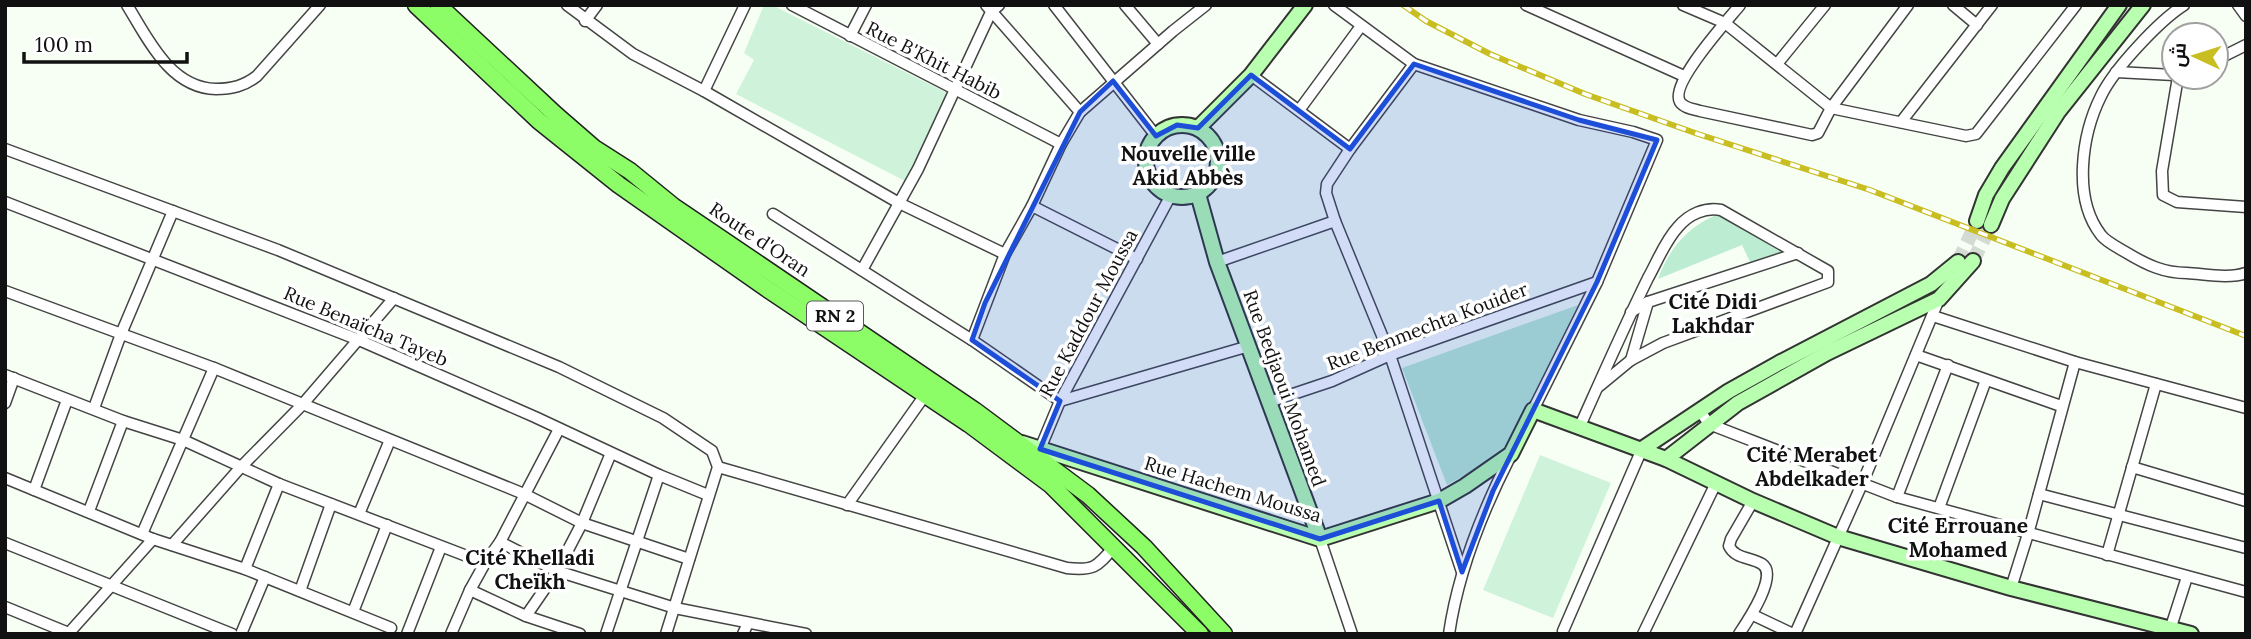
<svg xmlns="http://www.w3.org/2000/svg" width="2251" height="639" viewBox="0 0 2251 639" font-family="Lora,Cairo,serif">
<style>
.green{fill:#bcecd2}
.pitch{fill:#cef3da}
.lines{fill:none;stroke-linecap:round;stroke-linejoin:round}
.secondary-tunnel{stroke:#d4dbd3;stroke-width:14;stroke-dasharray:14 7;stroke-linecap:butt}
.street-casing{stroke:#444;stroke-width:13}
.secondary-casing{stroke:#333;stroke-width:18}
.primary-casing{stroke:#222;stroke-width:19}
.street{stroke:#fff;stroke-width:10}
.secondary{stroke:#b9ffb0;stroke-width:14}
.primary{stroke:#8dfd67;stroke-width:16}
.rail-casing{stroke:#c8be22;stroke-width:6}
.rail{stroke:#fff;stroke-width:3.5;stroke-dasharray:10;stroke-linecap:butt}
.marked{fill:#1d4ed8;fill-opacity:0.2;stroke:#1d4ed8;stroke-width:5;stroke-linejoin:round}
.labels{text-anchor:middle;stroke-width:7;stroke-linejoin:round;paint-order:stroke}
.shield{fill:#fff;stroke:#585858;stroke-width:2}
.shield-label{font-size:18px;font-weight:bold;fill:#111}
.street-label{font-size:19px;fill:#111;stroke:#fff}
.neighbourhood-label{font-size:21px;font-weight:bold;fill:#111;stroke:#fff}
</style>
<rect width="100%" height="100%" fill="#f7fff5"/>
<!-- green -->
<g class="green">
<path d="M1714,216H1725L1793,251L1751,264L1742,245L1658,279C1668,251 1686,228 1714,216Z"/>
<path d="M1578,305L1505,453L1447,485L1402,368Z"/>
</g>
<!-- pitch -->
<g class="pitch">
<path d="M764,5H772L949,94L905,181L736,94L754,60L744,53Z"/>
<path d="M1540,455L1611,483L1553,618L1483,590Z"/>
</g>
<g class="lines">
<!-- secondary-tunnel -->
<g class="secondary-tunnel">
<path d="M1973,261L1991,225"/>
<path d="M1958,262L1977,221"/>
</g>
<!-- street casing -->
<g class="street-casing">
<g id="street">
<path d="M127,5C148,39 170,88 216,89C232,89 244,86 257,76L320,5"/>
<path d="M567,5L633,54L704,91L745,5"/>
<path d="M792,5L1061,144"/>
<path d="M986,5L1080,112"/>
<path d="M1054,5L1156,136"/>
<path d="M1125,5L1158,44"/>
<path d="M1334,5L1414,64L1579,120L1633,132L1657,140L1597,282L1533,410"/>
<path d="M1526,5L1684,76"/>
<path d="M1683,5L1725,23L1831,108L1966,136L1976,134L2076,5"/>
<path d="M1740,5C1727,21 1669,84 1680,102C1684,108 1693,109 1700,111L1812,135L1818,133L1831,108L1908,5"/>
<path d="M1953,5L1977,25"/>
<path d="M2184,5C2159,21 2114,69 2101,96C2082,134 2072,198 2101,235C2106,242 2119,248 2127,253C2147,265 2164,273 2187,273C2205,274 2229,279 2246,273"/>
<path d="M2238,5L2246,16"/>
<path d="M585,21L597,5"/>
<path d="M850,36L866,5"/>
<path d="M2216,60L2246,45"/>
<path d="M1414,64L1350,149L1327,184L1326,193L1335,221L1390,355L1462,572"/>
<path d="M1777,64L1825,5"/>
<path d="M2116,72L2174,75"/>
<path d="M1251,75L1350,149"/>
<path d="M2178,77L2162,171L2163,195L2177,202L2246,207"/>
<path d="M704,91L899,203L1005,254"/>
<path d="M1300,109L1361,26"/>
<path d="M1901,122L1992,5"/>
<path d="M5,149L278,250L559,367L663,418L712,451L718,467L666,634"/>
<path d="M5,202L359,340L535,417L659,475L708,495"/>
<path d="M1032,206L1137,259"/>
<path d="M773,214L972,340L1060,401L1249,346"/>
<path d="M1217,262L1335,221"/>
<path d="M862,270L918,169L991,12L999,5"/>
<path d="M5,291L214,368L524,494L582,523L689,559"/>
<path d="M1631,312L1648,302L1798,253"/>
<path d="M1933,316L2075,362L2246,408"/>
<path d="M972,340L1005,254L1032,206L1061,144L1080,112L1173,31L1206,5"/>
<path d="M1916,355L2061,406"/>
<path d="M1631,360L1648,302"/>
<path d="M5,375L123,421L183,440L279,484L485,563"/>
<path d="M1269,402L1332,381L1390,355L1597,282"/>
<path d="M5,403L14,378"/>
<path d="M94,408L121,334L173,211"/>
<path d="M1700,411L1709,424L1897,497L2246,592"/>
<path d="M1580,426C1602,377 1624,327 1648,278C1657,262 1665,241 1678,227C1689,214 1705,207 1721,210L1828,271V282L1663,343L1631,360L1597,388"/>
<path d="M1040,449L1060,401L1171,195"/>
<path d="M718,467L1067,568C1094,571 1097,567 1114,547"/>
<path d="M2132,467L2246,501"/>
<path d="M5,478L153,539L245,569L391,628"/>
<path d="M34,490L67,400"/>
<path d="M2039,494L2246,548"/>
<path d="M1897,497L1948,365"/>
<path d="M847,505L925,395"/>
<path d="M1939,508L1986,380"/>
<path d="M89,511L123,421"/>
<path d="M359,514L390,440"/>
<path d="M142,534L214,368"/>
<path d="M1320,539L1352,634"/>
<path d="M500,542L557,571L675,608L806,634"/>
<path d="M5,543L232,634"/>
<path d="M172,545L240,468L302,405L394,298"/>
<path d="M2107,555L2156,384"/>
<path d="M245,569L279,484"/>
<path d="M2011,588L2028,534L2075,362"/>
<path d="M470,590L526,616L580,634"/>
<path d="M300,591L331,504"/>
<path d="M5,607L71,634"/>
<path d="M353,612L387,525"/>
<path d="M1753,615L1793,634"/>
<path d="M526,616L557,571L582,523L611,453"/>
<path d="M1563,631L1642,449"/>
<path d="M2169,633L2187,577"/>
<path d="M68,634L153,539"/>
<path d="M241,634L265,577"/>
<path d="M407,634L441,547"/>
<path d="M451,634L470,590L485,563L500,542L559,429"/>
<path d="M606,634L659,475"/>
<path d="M743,634L748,623"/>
<path d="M1449,634C1458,572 1482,512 1510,457"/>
<path d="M1643,634L1716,483"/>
<path d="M1739,634C1747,622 1779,575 1762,564C1751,557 1735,559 1729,546L1731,539L1753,501"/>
<path d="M1795,634L1862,484L1939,299"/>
</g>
</g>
<!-- secondary casing -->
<g class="secondary-casing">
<g id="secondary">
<circle cx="1182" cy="161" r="36"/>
<path d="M1198,128L1251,75L1305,5"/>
<path d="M1198,194L1217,262L1320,539"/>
<path d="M1977,221L1986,195L2002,168L2119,5"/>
<path d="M1991,225L2002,199L2058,112L2143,5"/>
<path d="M1022,443L1320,539L1439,501L1465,486L1511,454L1533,410L1666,459L1753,501L1838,537L2011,588L2191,634"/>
<path d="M1642,449L1729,391L1779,363L1931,284L1958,262"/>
<path d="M1666,459L1738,403L1827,353L1939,299L1973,261"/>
</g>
</g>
<!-- primary casing -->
<g class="primary-casing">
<g id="primary">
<path d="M416,5L539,121L619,185L766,288L969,424L1051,485L1200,634"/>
<path d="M438,5L556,115L594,148L630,171L673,206L974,410L1088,495L1144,547L1224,634"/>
</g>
</g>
<!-- street -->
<use href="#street" class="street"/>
<!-- secondary -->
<use href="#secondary" class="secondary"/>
<!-- primary -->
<use href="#primary" class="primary"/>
<!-- rail casing -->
<g class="rail-casing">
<path id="rail" d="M1403,5L1426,21L1490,54L1585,94L1698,134L1870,190L2246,336"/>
</g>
<!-- rail -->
<use href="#rail" class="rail"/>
</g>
<!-- marked area -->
<path class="marked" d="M1414,64L1579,120L1657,140L1597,282L1493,491L1462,572L1439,501L1320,539L1040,449L1060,401L972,340L985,303L1080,112L1113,81L1156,136L1177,125L1198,128L1251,75L1350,149Z"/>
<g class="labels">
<!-- shield labels -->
<rect class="shield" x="807" y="301.5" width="56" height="29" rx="5"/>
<g class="shield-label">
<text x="835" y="322">RN 2</text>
</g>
<!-- street labels -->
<g class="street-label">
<text transform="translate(934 60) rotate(27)" y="7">Rue B'Khit Habib</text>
<text transform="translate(760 239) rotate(34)" y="7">Route d'Oran</text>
<text transform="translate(1088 313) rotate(-62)" y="7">Rue Kaddour Moussa</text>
<text transform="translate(366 326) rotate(23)" y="7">Rue Benaïcha Tayeb</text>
<text transform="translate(1427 326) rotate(-21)" y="7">Rue Benmechta Kouider</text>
<text transform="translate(1285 388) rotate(70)" y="7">Rue Bedjaoui Mohamed</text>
<text transform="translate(1233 489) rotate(17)" y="7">Rue Hachem Moussa</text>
</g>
<!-- neighbourhood labels -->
<g class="neighbourhood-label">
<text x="1188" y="161">Nouvelle ville<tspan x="1188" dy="24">Akid Abbès</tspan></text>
<text x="1713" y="309">Cité Didi<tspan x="1713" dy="24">Lakhdar</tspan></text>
<text x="1812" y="462">Cité Merabet<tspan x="1812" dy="24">Abdelkader</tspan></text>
<text x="1958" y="533">Cité Errouane<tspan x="1958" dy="24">Mohamed</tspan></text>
<text x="530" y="565">Cité Khelladi<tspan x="530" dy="24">Cheïkh</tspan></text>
</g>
</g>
<!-- border -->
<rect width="2251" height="639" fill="none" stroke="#111111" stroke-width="14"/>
<!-- north arrow -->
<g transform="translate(2195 56) rotate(274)"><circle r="33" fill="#ffffff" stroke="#a0a0a0" stroke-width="2"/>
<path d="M0-5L12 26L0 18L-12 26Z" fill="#c8be22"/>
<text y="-10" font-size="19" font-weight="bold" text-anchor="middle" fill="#111111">ش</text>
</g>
<!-- scale -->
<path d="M24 52v10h163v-10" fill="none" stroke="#111111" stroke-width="3.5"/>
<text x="35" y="52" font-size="21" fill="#111111" stroke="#ffffff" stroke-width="5" paint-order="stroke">100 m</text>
</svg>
